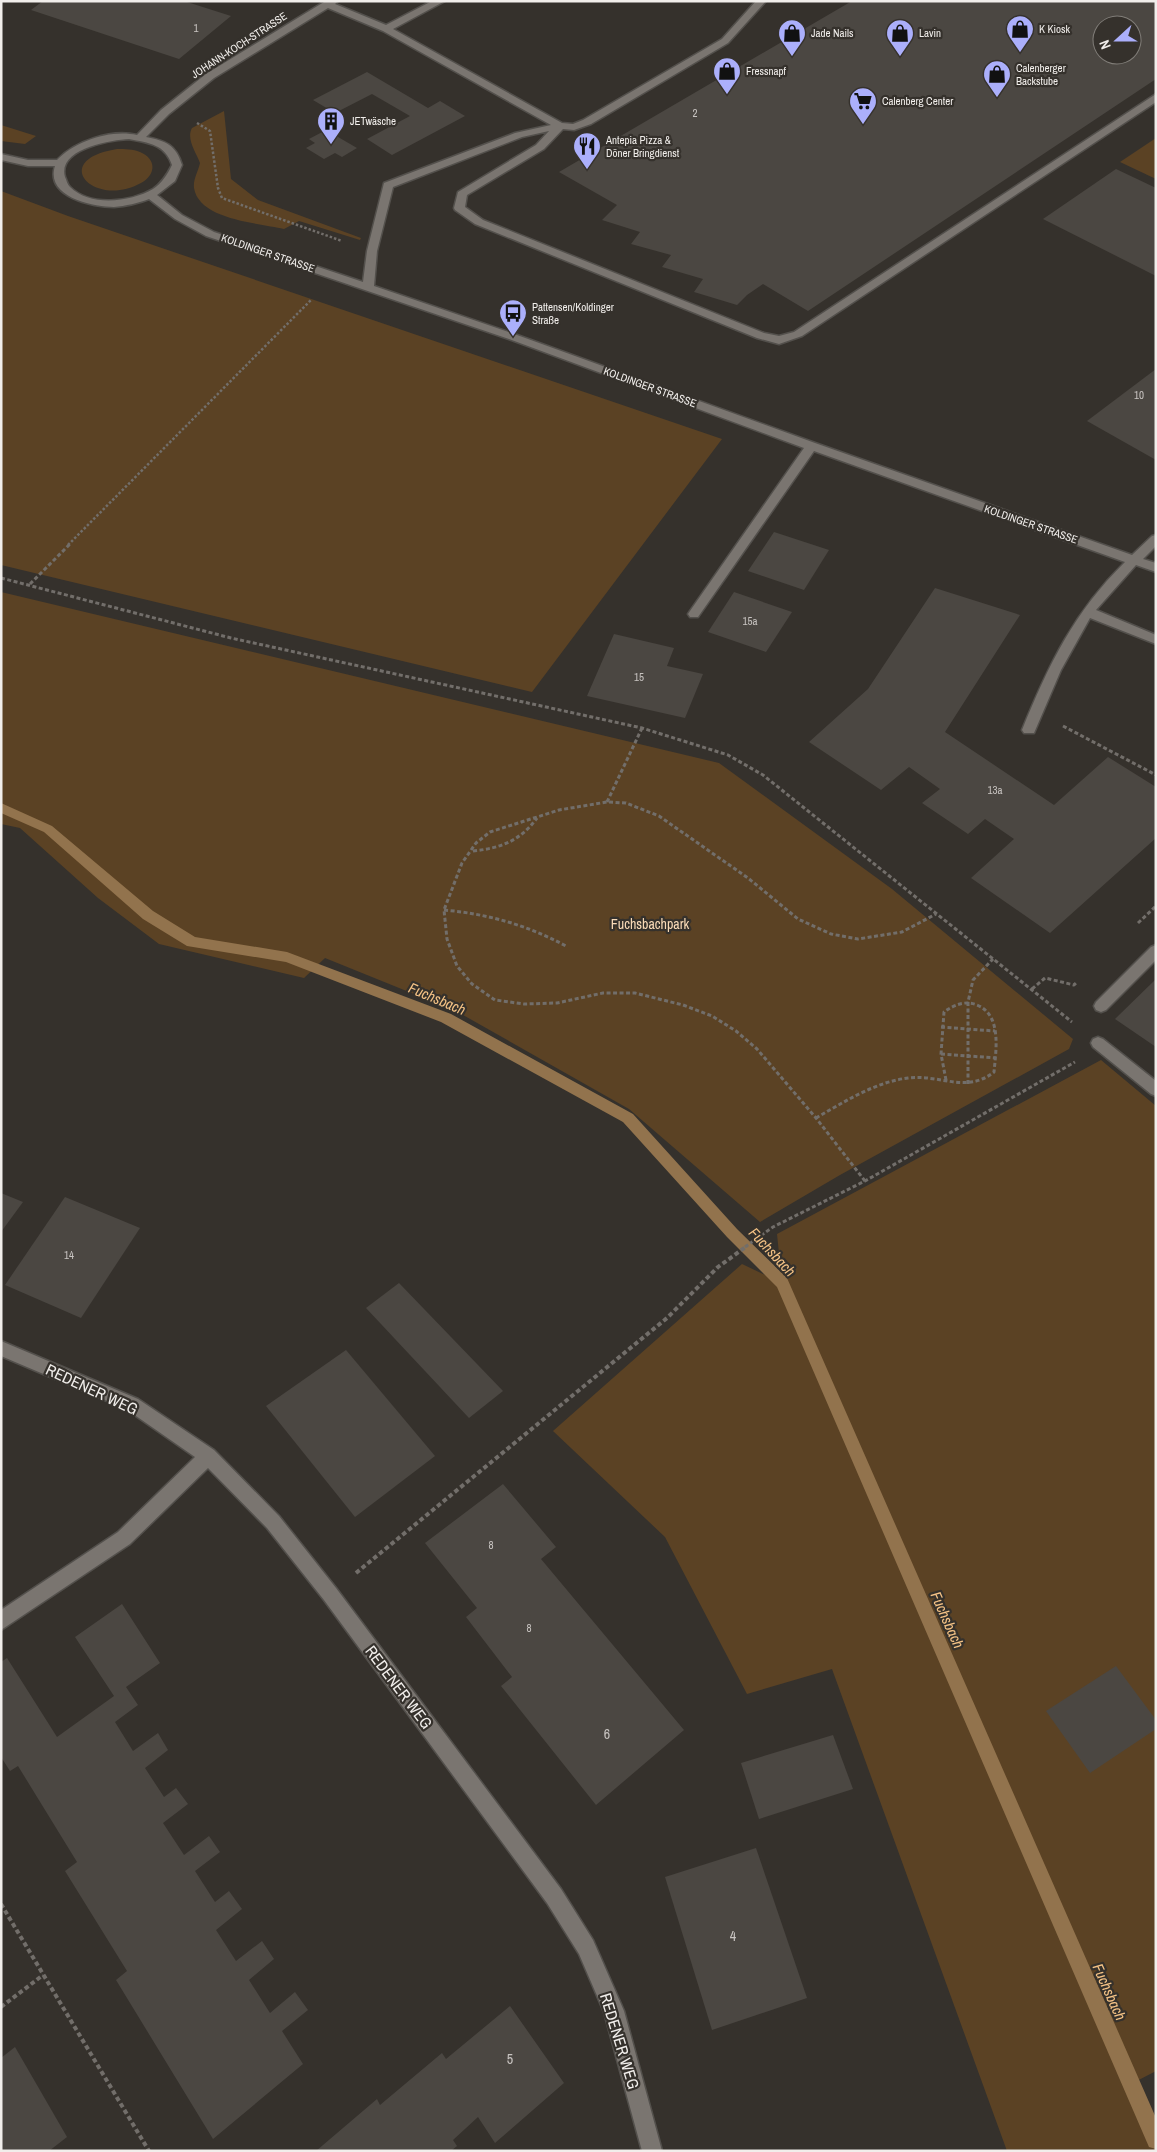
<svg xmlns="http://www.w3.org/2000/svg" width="1157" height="2152" viewBox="0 0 1157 2152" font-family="'Archivo Narrow',sans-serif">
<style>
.green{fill:#5b4224}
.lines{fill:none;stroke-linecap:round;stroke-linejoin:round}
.stream{fill:#92734d;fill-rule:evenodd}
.building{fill:#4b4742;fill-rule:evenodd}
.minor-casing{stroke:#53504c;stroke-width:3}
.path-far2{stroke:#726e6a;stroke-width:2.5;stroke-dasharray:2.5 2;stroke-linecap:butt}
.path-far1{stroke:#726e6a;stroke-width:3;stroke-dasharray:4 2.5;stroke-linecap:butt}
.path{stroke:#726e6a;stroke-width:4;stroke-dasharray:4.5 3;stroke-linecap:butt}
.minor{fill:#7a7570;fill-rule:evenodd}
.labels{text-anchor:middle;stroke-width:4.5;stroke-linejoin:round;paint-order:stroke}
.number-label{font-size:11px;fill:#c8c4c1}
.far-poi-label{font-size:11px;fill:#f1eeeb;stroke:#35312c;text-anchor:start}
.far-street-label{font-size:11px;fill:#f1eeeb;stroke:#35312c}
.park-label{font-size:14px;fill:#fadbb8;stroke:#35312c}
.near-number-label{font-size:14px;fill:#c8c4c1}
.water-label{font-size:15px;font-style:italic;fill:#f4c285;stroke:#35312c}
.near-street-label{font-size:16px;fill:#f1eeeb;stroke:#35312c}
</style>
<rect width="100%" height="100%" fill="#35312c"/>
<!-- green -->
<g class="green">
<path d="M224,111L231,179L258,200L361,238L360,240L299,221L284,229C259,223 199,220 194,188C193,179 198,172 200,163C196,152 186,139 192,128Z"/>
<path d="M1,125L36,136L25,144L1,141Z"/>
<path d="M1156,138V179L1120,162Z"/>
<path d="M117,149C125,149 133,149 140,152C157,159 156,175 141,183C94,209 48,160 117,149Z"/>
<path d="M1,191L68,216L722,439L532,692L1,565Z"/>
<path d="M1,592L719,763L892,889L1073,1039L1069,1049L840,1175L760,1222L629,1109L456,1011L325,958L304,978L159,944L98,898L20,828L1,824Z"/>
<path d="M1101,1060L1156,1106V2071L1131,2084L1156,2140V2151H1007L832,1669L747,1694L665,1537L553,1431L742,1264L782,1283L777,1234Z"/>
</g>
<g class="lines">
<!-- stream -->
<path class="stream" d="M1,803L52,826L153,911L195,937L287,952L451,1014L633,1114L737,1229L787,1278L1156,2118V2149L1149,2147L777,1287L727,1237L623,1122L441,1022L286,962L187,946L143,919L44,832L1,813Z"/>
</g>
<!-- building -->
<g class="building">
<path d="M43,1H184L231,16L179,59L31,10Z"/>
<path d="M852,1H1156V79L808,311L763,284L747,295L737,305L694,292L703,279L662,267L671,255L631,244L640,232L602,220L617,205L559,172ZM1102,25H1132V55H1102Z"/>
<path d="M367,72L428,108L440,101L465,116L392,155L367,139L410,116L372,94L335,113L313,100Z"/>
<path d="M326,130L357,148L342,157L335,153L324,159L306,148L315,143L309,139Z"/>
<path d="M1116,169L1156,188V276L1043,219Z"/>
<path d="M1156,369V460L1087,421Z"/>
<path d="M774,532L829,550L804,590L748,571Z"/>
<path d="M935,588L1020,615L945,732L1054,805L1108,757L1156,787V838L1050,933L971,878L1014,839L985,819L968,834L922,803L940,789L909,767L881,790L809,742L868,689Z"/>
<path d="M734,592L792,612L766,652L708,632Z"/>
<path d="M614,634L674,648L667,666L703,674L685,718L587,696Z"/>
<path d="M1156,979V1047L1115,1019Z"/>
<path d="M1,1193L23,1202L1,1232Z"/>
<path d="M65,1197L140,1228L81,1318L5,1285Z"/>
<path d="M399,1283L503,1391L469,1418L366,1308Z"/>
<path d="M346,1350L435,1456L355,1517L266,1406Z"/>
<path d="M503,1484L556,1547L541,1559L684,1730L596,1805L501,1686L512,1677L466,1617L477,1608L425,1543Z"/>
<path d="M122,1604L160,1663L126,1687L138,1705L115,1722L133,1751L158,1733L168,1750L145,1768L164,1797L176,1788L188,1804L163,1823L184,1855L209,1836L220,1852L195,1871L215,1902L229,1891L242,1909L216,1930L236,1961L262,1941L274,1959L249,1980L270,2013L295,1992L308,2010L282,2031L303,2064L213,2139L116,1980L127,1971L65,1871L77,1862L18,1766L10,1771L1,1757V1662L7,1658L57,1737L114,1696L75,1637Z"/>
<path d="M1116,1666L1156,1720V1729L1090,1773L1046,1711Z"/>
<path d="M833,1735L853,1789L759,1819L741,1763Z"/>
<path d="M756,1848L807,1998L712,2030L665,1877Z"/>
<path d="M510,2006L564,2083L495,2143L478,2117L453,2140L457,2146L451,2151H316L377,2099L380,2105L442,2053L446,2059Z"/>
<path d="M15,2047L67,2137L49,2151H1V2058Z"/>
</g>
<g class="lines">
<!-- minor casing -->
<g class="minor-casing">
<g id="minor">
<path d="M338,1L335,4L386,25L432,1H445L393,29L562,123L573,124L583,120L722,39L756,1H766L728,43L591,124L574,130L563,129L544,149L467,195L465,207L483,220L764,333L779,336L794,332L1156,94V102L802,336L779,344L757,338L475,224L455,210L454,208L458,192L536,145L549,131L522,137L393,187L377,251L374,286L517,335L815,443L1132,555L1152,536L1156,535V546L1143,559L1156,563V572L1136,565L1096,610L1156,635V644L1090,618L1061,670L1034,733H1024L1022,730C1049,664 1074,612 1125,562L814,451L698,617H690L688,614L690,611L804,448L509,339L206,236L175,219L149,199C139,203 125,206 114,207C93,207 45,197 55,166H28L1,160V154L28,160H57C75,141 111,129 137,135L161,110L206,74L324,2ZM328,8L383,31L551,125L515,133L384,183L367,251L363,282L214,232L182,215L157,195L175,181L182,165C176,145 166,141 146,137L169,114L214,78ZM129,139C149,143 165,144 172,165C167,175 162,183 153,189C131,202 90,207 70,187C67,184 67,181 65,177C57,149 110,140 129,139Z"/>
<path d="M1156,945V960L1106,1010L1101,1012L1096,1010L1094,1006L1096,1002L1151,947Z"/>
<path d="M1098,1037L1103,1039L1156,1081V1096L1151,1094L1093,1047L1091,1043L1093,1039Z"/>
<path d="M1,1341L138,1399L214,1450L279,1516L336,1588L561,1889L593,1940L624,2011L662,2151H642L604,2012L579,1954L547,1903L324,1600L267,1528L208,1468L130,1544L1,1630V1610L118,1532L195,1457L126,1409L1,1356Z"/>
</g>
</g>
<!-- path-far2 -->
<g class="path-far2">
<path d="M197,123L210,131L218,188L222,198L342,241"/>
<path d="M68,545L312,299"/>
</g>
<!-- path-far1 -->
<g class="path-far1">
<path d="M1,578L231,638L642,728L728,755L763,775L1072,1022"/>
<path d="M30,584L70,544"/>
<path d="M1063,726L1156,775"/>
<path d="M607,802L642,728"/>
<path d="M473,851C501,848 520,841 537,818"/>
<path d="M444,910C488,914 527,925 566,946"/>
<path d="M1138,923L1156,906"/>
<path d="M1032,989L1045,978L1074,985L1076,983"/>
<path d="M941,1027L995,1031"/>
<path d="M941,1054L996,1058"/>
<path d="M968,1084V1002L973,980L993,959"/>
<path d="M816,1118C844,1102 875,1082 908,1078C940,1074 966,1094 994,1072C996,1050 1002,1015 977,1005C965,1000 954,1005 944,1012L941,1054L946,1080"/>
<path d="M865,1181L816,1118L757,1049L736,1031L712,1016L683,1005L635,993H603L557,1003L524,1004L495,1000L472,984L457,966L447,939L444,910L462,863L476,843L490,832L559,810L607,802L626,803L659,816L748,878L798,919L831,934L858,939L902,932L936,914"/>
<path d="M745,1247L773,1227L865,1181L1075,1062"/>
</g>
<!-- path -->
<g class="path">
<path d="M356,1573L667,1318L718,1267L747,1246"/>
<path d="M1,1904L149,2151"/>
<path d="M1,2007L43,1975"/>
</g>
<!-- minor -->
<use href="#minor" class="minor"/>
</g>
<!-- icons -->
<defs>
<g id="shop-pin" transform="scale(1.4375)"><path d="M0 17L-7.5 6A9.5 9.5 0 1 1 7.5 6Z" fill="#abaffb" stroke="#35312c"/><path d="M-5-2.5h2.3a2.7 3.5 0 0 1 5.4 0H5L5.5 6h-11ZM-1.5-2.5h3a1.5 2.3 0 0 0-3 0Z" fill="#111"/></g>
<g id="supermarket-pin" transform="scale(1.4375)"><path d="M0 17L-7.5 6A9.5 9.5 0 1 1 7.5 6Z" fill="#abaffb" stroke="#35312c"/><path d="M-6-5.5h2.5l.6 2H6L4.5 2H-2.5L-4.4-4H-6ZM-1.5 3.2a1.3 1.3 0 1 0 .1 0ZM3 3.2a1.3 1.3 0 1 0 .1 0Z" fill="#111"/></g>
<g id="building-pin" transform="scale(1.4375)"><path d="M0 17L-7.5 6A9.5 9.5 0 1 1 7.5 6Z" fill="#abaffb" stroke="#35312c"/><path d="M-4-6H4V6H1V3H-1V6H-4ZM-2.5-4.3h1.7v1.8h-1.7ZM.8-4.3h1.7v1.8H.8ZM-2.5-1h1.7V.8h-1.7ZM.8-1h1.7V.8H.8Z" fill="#111"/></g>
<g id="restaurant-pin" transform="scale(1.4375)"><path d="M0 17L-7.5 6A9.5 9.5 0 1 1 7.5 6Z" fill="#abaffb" stroke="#35312c"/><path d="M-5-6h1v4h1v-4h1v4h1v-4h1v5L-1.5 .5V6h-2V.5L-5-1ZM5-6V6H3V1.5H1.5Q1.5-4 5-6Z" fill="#111"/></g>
<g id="bus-pin" transform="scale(1.4375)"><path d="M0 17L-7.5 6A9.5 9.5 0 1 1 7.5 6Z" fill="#abaffb" stroke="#35312c"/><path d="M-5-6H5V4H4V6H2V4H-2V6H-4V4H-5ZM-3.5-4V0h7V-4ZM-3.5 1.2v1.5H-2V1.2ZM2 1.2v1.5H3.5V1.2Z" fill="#111"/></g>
</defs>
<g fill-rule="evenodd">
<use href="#shop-pin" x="1020" y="29"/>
<use href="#shop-pin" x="792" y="33"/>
<use href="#shop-pin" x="900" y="33"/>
<use href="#shop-pin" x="727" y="71"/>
<use href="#shop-pin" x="997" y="74"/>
<use href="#supermarket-pin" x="863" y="101"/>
<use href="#building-pin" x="331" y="121"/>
<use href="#restaurant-pin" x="587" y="146"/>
<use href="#bus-pin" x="513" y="313"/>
</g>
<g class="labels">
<!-- number labels -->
<g class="number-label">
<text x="196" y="32">1</text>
<text x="695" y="117">2</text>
<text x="1139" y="399">10</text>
<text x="750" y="625">15a</text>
<text x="639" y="681">15</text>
<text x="995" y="794">13a</text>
<text x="69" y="1259">14</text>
<text x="491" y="1549">8</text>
<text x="529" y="1632">8</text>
</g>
<!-- far-poi labels -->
<g class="far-poi-label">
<text x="1039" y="33">K Kiosk</text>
<text x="811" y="37">Jade Nails</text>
<text x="919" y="37">Lavin</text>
<text x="1016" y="72">Calenberger<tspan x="1016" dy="13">Backstube</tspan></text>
<text x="746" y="75">Fressnapf</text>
<text x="882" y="105">Calenberg Center</text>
<text x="350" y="125">JETwäsche</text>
<text x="606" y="144">Antepia Pizza &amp;<tspan x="606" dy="13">Döner Bringdienst</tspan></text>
<text x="532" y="311">Pattensen/Koldinger<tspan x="532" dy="13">Straße</tspan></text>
</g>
<!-- far-street labels -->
<g class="far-street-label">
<text transform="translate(239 45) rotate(-33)" y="4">JOHANN-KOCH-STRASSE</text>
<text transform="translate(268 253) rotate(19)" y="4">KOLDINGER STRASSE</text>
<text transform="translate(650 387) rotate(20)" y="4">KOLDINGER STRASSE</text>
<text transform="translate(1031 524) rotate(19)" y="4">KOLDINGER STRASSE</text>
</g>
<!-- park labels -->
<g class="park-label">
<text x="650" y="929">Fuchsbachpark</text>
</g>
<!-- near-number labels -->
<g class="near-number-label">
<text x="607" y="1739">6</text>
<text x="733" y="1941">4</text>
<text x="510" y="2064">5</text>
</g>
<!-- water labels -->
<g class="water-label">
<text transform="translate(437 999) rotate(23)" y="5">Fuchsbach</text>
<text transform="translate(772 1252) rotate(47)" y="5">Fuchsbach</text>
<text transform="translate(947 1620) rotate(66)" y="5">Fuchsbach</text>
<text transform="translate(1109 1992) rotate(66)" y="5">Fuchsbach</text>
</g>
<!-- near-street labels -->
<g class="near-street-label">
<text transform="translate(92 1389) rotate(25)" y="6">REDENER WEG</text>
<text transform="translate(399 1687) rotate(53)" y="6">REDENER WEG</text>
<text transform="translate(620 2041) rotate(73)" y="6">REDENER WEG</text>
</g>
</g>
<!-- border -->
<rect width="1157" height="2152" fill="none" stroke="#f1eeeb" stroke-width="5"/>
<!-- north arrow -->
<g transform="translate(1117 40) rotate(249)"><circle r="24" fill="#35312c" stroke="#807d78"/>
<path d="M0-4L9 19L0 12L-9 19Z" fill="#abaffb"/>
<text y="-8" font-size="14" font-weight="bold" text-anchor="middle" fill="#f1eeeb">N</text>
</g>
</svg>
